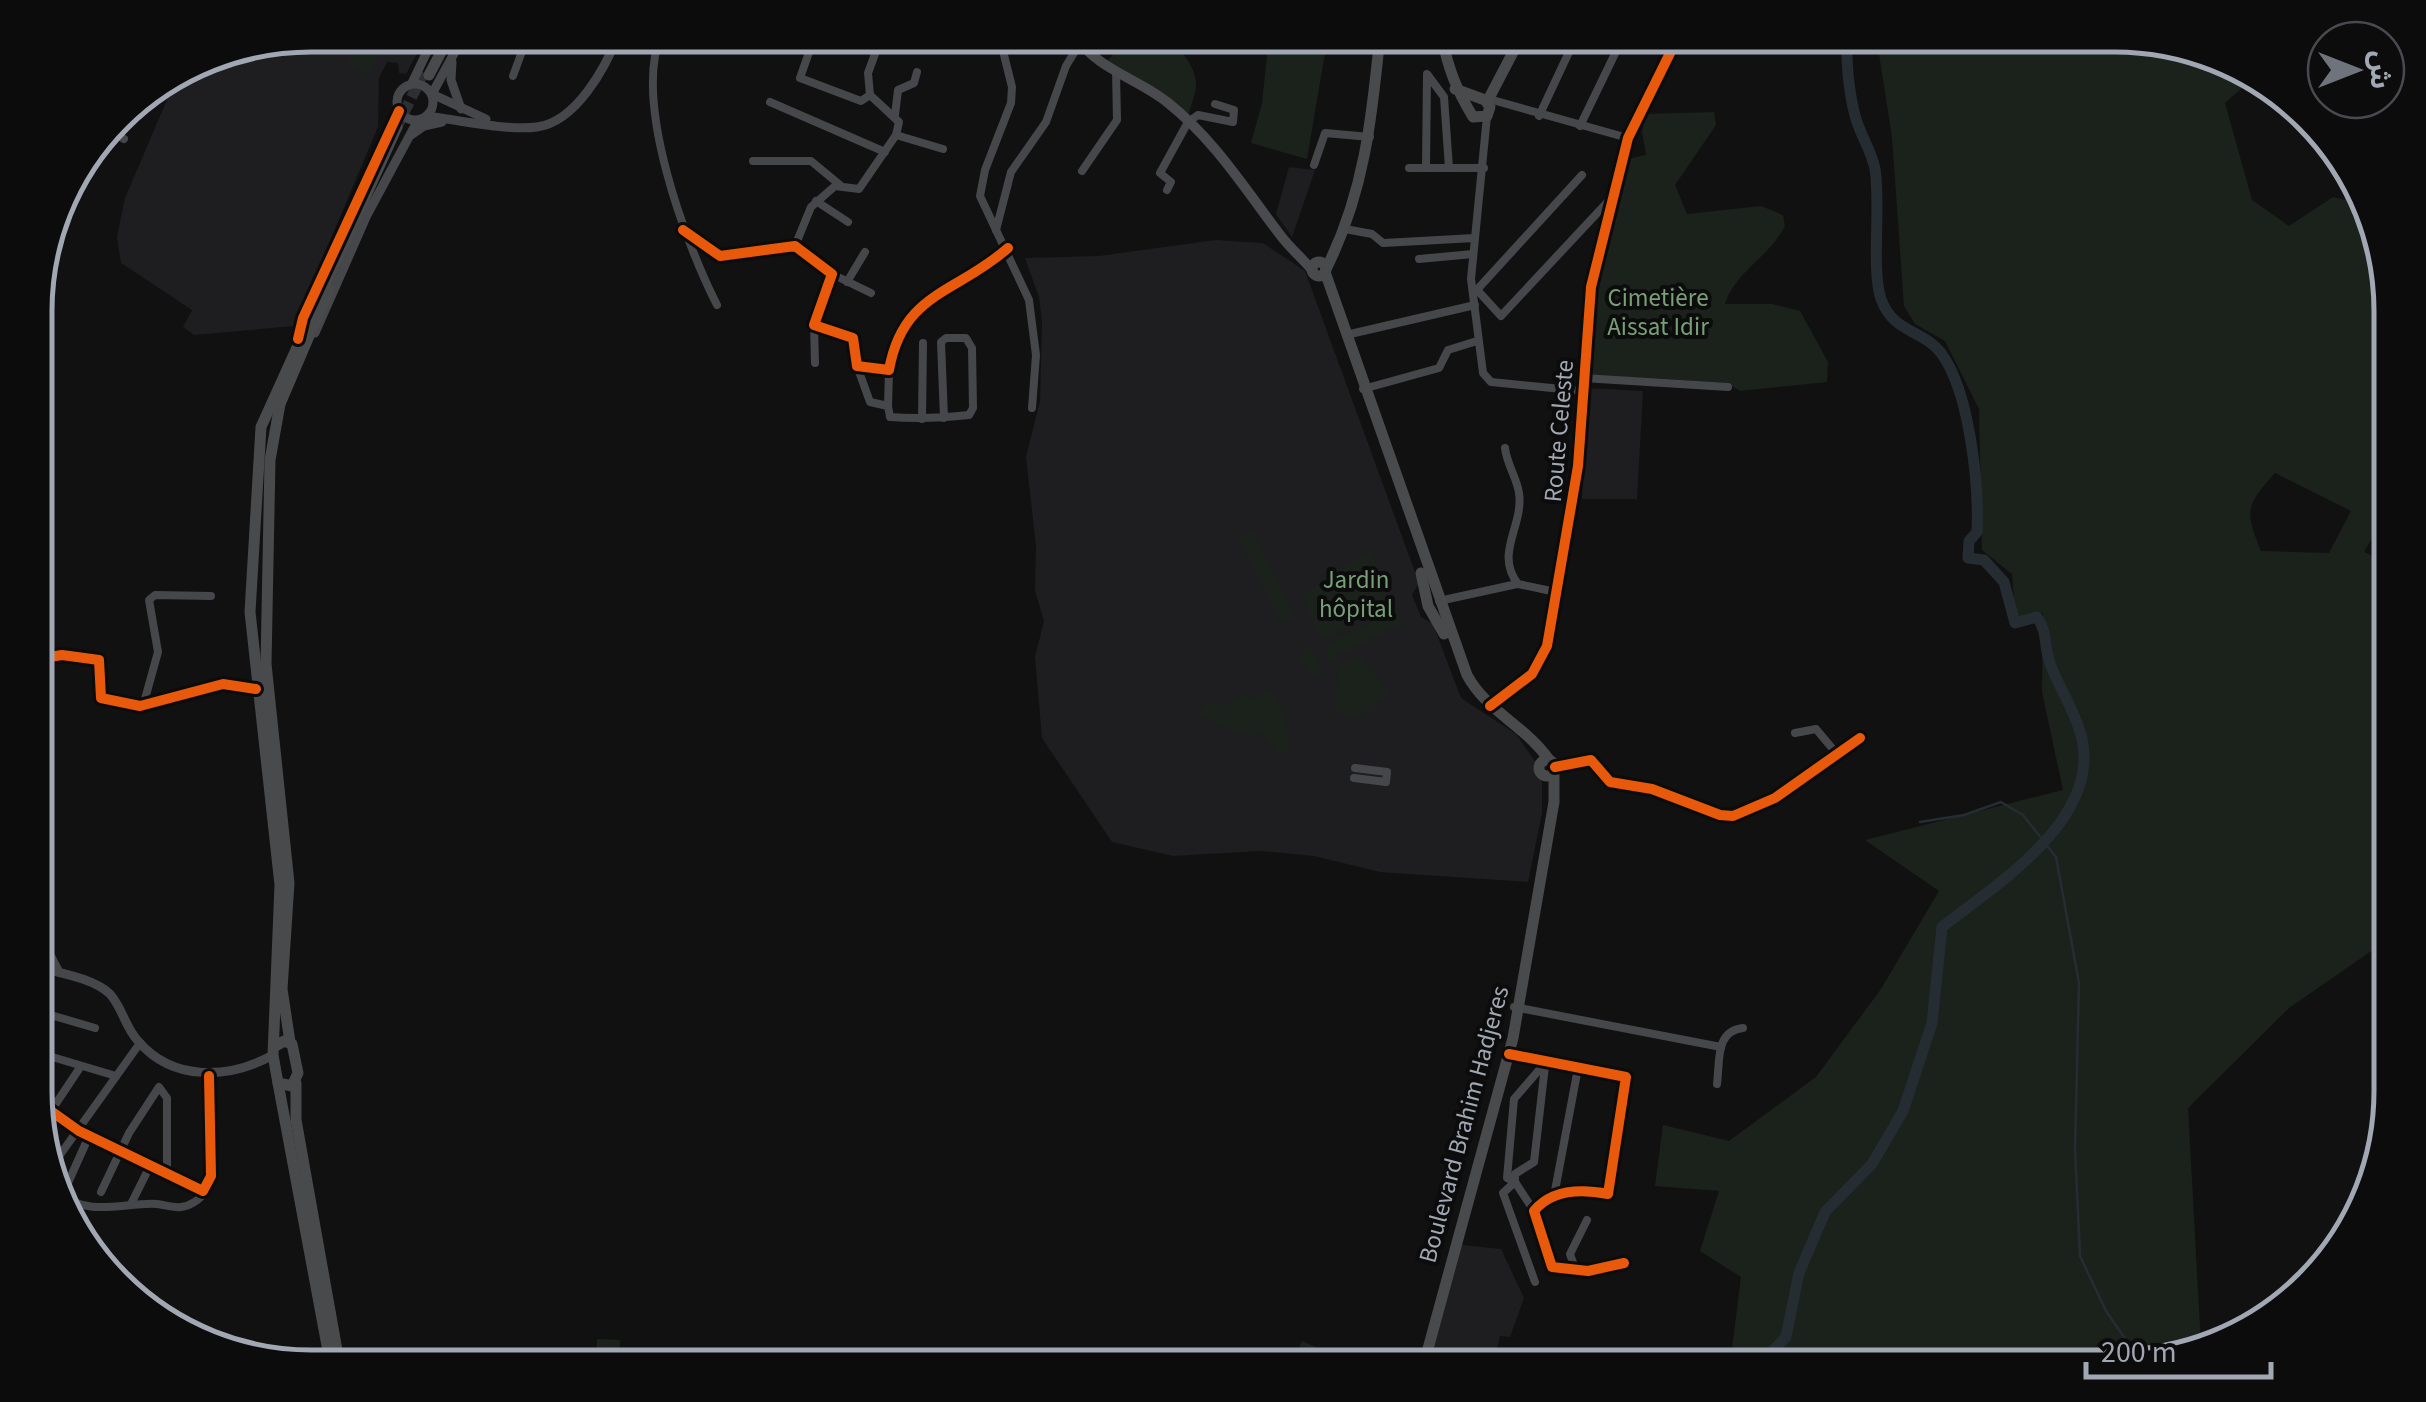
<svg xmlns="http://www.w3.org/2000/svg" width="2426" height="1402" viewBox="0 0 2426 1402" font-family="'Source Sans 3','Noto Sans Arabic',sans-serif">
<style>
.built{fill:#1e1e20}
.green{fill:#1b221c;fill-rule:evenodd}
.lines{fill:none;stroke-linecap:round;stroke-linejoin:round}
.stream{stroke:#252d33;stroke-width:2.5}
.river{stroke:#252d33;stroke-width:11}
.trunk-tunnel{stroke:#2e2f32;stroke-width:11;stroke-dasharray:11 5.5;stroke-linecap:butt}
.minor{stroke:#46474a;stroke-width:8}
.tertiary{stroke:#46474a;stroke-width:9}
.secondary{stroke:#4a4b4e;stroke-width:10}
.primary{stroke:#484a4c;stroke-width:11}
.trunk{stroke:#484a4c;stroke-width:11}
.cycleway-casing{stroke:#0c0c0d;stroke-width:16}
.cycleway{stroke:#e8590c;stroke-width:10}
.labels{text-anchor:middle;stroke-width:8;stroke-linejoin:round;paint-order:stroke}
.park-label{font-size:25px;fill:#789f78;stroke:#0c0c0d}
.street-label{font-size:25px;fill:#a2a8b3;stroke:#0c0c0d}
.rim{fill:none;stroke:#a2a8b3;stroke-width:5}
</style>
<rect width="100%" height="100%" fill="#111112"/>
<!-- built -->
<g class="built">
<path d="M312,35H427L406,74L399,73L398,63L387,62L379,78L378,127L294,326L194,335L183,327L192,310L121,263L117,237L125,198L178,74L206,56Z"/>
<path d="M1289,167L1315,170L1292,237L1276,214Z"/>
<path d="M1216,240L1263,243L1305,271L1419,583L1412,595L1421,617L1433,624L1461,698L1516,734L1542,771V813L1528,882L1380,872L1314,856L1261,851L1173,856L1112,842L1042,738L1035,657L1044,621L1035,591L1036,546L1026,457L1040,401L1042,322L1039,297L1025,258L1099,256Z"/>
<path d="M1587,388L1643,391L1637,499H1582Z"/>
<path d="M1454,1244L1501,1249L1524,1298L1510,1337L1500,1336L1494,1363L1429,1350Z"/>
</g>
<!-- green -->
<g class="green">
<path d="M365,35L387,40L367,75L348,63Z"/>
<path d="M1876,35H2115L2253,72L2251,80L2225,103L2252,200L2289,226L2333,197L2346,200L2360,227L2369,230L2390,293V531L2379,526L2364,552L2390,563V938L2289,1008L2188,1108L2201,1345L2132,1366L1730,1365L1741,1277L1700,1251L1719,1191L1655,1186L1663,1125L1729,1141L1816,1077L1881,989L1939,891L1865,840L2063,790L2042,692L2043,613L2023,619L2015,612L2012,574L1982,550L1979,409L1945,341L1915,324L1904,306L1892,137ZM2275,473L2351,511L2329,553L2261,551C2244,509 2246,506 2275,473Z"/>
<path d="M1136,37C1164,37 1192,50 1196,83C1197,92 1190,107 1188,116L1106,62L1127,40Z"/>
<path d="M1268,46L1325,53L1307,159L1251,143L1262,103Z"/>
<path d="M1714,112L1716,125L1675,185L1687,214L1761,206L1783,215L1785,226C1770,256 1735,272 1725,304H1772L1800,311L1828,362L1827,382L1740,391L1727,383L1586,375L1593,289L1629,159L1646,155L1642,132L1645,114Z"/>
<path d="M1252,531L1295,617L1282,624L1239,538Z"/>
<path d="M1371,550L1390,606L1323,640L1302,596Z"/>
<path d="M1395,611L1402,624L1331,659L1327,657L1325,646Z"/>
<path d="M1307,646H1311L1323,676L1309,675L1299,656Z"/>
<path d="M1359,655L1388,692L1356,719L1336,711L1338,666Z"/>
<path d="M1273,691L1284,712L1290,748L1279,757L1262,731L1253,738L1196,715L1213,700L1224,707L1245,693L1248,700Z"/>
<path d="M597,1339L620,1340L619,1367H596Z"/>
<path d="M1302,1341L1332,1354L1327,1367H1291Z"/>
<path d="M639,1351L717,1355L716,1367H639Z"/>
</g>
<g class="lines">
<!-- stream -->
<path class="stream" d="M1920,822L1964,815L2001,802L2023,815L2056,857L2079,983L2075,1149L2080,1256L2106,1311L2142,1363"/>
<!-- river -->
<path class="river" d="M1757,1367L1786,1337L1799,1273L1825,1212L1872,1164L1903,1111L1932,1023L1942,927C1997,884 2100,820 2082,739C2075,709 2057,686 2049,660C2043,642 2049,636 2037,617L2015,623L2004,582L1984,560L1968,558L1969,541L1977,532C1979,485 1970,392 1941,353C1922,329 1893,333 1881,299C1871,269 1881,205 1875,169C1872,152 1861,136 1856,119C1848,91 1847,64 1846,35"/>
<!-- trunk-tunnel -->
<path class="trunk-tunnel" d="M397,127L424,72"/>
<!-- minor -->
<g class="minor">
<path d="M661,35C633,102 685,242 717,305"/>
<path d="M815,35L800,78L861,101L870,95"/>
<path d="M999,35L1012,87L1011,103L985,170L980,196L1029,300L1036,355L1032,408"/>
<path d="M841,43L849,35"/>
<path d="M1082,47L1096,35"/>
<path d="M513,76L528,35"/>
<path d="M140,97L142,99"/>
<path d="M1489,99L1628,138"/>
<path d="M770,102L885,152"/>
<path d="M895,115L898,90L914,83L917,72"/>
<path d="M1487,116L1471,279L1483,373L1491,382L1582,391"/>
<path d="M1539,116L1577,35"/>
<path d="M1580,126L1624,35"/>
<path d="M109,130L124,139"/>
<path d="M896,135L943,149"/>
<path d="M753,161H811L840,185"/>
<path d="M1314,165L1325,133L1370,137"/>
<path d="M1409,168H1484"/>
<path d="M1426,168L1427,74L1444,97L1449,168"/>
<path d="M1082,171L1117,120L1116,72"/>
<path d="M1167,190L1171,182L1160,173L1188,122L1198,115L1233,122L1234,110L1215,104"/>
<path d="M816,201L848,222"/>
<path d="M1345,229L1372,234L1383,243L1475,238"/>
<path d="M683,230L720,256L795,246L832,274L814,325L853,338L857,366L889,370C903,292 956,294 1008,248"/>
<path d="M996,230L1011,172L1046,122L1066,66L1080,43"/>
<path d="M795,246L811,207L835,186L859,189L896,135L899,122L870,95L868,73L882,35"/>
<path d="M1419,259L1473,254"/>
<path d="M832,274L871,293"/>
<path d="M847,282L865,252"/>
<path d="M1479,292L1501,316L1615,194"/>
<path d="M1474,293L1582,175"/>
<path d="M814,325L815,363"/>
<path d="M1346,335L1475,305"/>
<path d="M857,366L870,402L888,406L890,417C917,419 942,418 969,415L973,408L972,348L966,338H946L941,342L944,418"/>
<path d="M1583,378L1728,387"/>
<path d="M1363,389L1439,368L1448,350L1477,341"/>
<path d="M888,406L889,370"/>
<path d="M922,419L923,343"/>
<path d="M1505,448C1507,465 1517,478 1519,493C1524,526 1494,553 1518,584L1556,592"/>
<path d="M1439,601L1517,584"/>
<path d="M37,659L62,655L99,660L101,698L140,706L223,684L256,689"/>
<path d="M143,706L158,652L149,600L155,595L211,596"/>
<path d="M1490,706L1532,674L1547,646L1578,466L1591,287L1628,138L1679,35"/>
<path d="M1795,733L1816,729L1837,754"/>
<path d="M1555,767L1591,760L1610,782L1652,789L1720,815L1733,816L1775,798L1860,738"/>
<path d="M1354,778L1386,782L1387,772L1355,768"/>
<path d="M37,929L60,973"/>
<path d="M1514,1007L1721,1047"/>
<path d="M37,1011L95,1028"/>
<path d="M1509,1054L1626,1077L1608,1194C1582,1189 1552,1189 1534,1211L1552,1267L1588,1271L1624,1263"/>
<path d="M37,1066L49,1056L116,1076"/>
<path d="M1717,1084C1720,1061 1715,1031 1743,1028"/>
<path d="M37,1101L79,1131L203,1191L211,1176L209,1076"/>
<path d="M2390,1108V1086"/>
<path d="M51,1111L81,1066"/>
<path d="M52,1166L140,1043"/>
<path d="M101,1192L129,1133L159,1087L167,1098V1173"/>
<path d="M63,1194L89,1136"/>
<path d="M63,1195C87,1217 127,1202 157,1204C165,1205 173,1208 181,1207C190,1206 202,1199 205,1190"/>
<path d="M1554,1196L1578,1068"/>
<path d="M131,1204L151,1164"/>
<path d="M1534,1211L1515,1182V1174L1534,1162L1545,1066"/>
<path d="M1576,1271L1570,1254L1587,1220"/>
<path d="M1535,1282L1503,1193L1515,1182L1507,1178L1514,1099L1546,1062"/>
</g>
<!-- tertiary -->
<g class="tertiary">
<path d="M452,62L451,80L461,109"/>
<path d="M412,83L435,35"/>
<circle cx="415" cy="102" r="18"/>
<path d="M432,94L486,119"/>
<path d="M432,94L464,35"/>
<path d="M427,116C458,120 507,131 537,127C576,122 606,67 618,35"/>
<path d="M390,131L399,111"/>
<path d="M411,135L424,126L442,122"/>
<path d="M315,333L367,215L418,120"/>
<path d="M298,339L303,318L366,182"/>
<path d="M37,967C59,973 93,978 110,994C122,1007 125,1027 138,1041C173,1082 229,1079 273,1055"/>
</g>
<!-- secondary -->
<path class="secondary" d="M1075,35C1096,69 1137,78 1167,102C1214,139 1245,189 1281,236C1290,248 1302,258 1312,270"/>
<!-- primary -->
<g class="primary">
<path d="M1441,35C1449,70 1455,87 1473,117L1487,116L1490,107L1485,100L1455,89"/>
<path d="M1487,102L1522,35"/>
<circle cx="1319" cy="269" r="7"/>
<path d="M1326,269C1364,194 1372,118 1380,35"/>
<path d="M1325,272L1467,675C1487,712 1525,725 1550,761"/>
<path d="M1421,573L1428,606L1444,634"/>
<circle cx="1547" cy="768" r="8"/>
<path d="M1423,1367L1513,1038L1554,802V773"/>
</g>
<!-- trunk -->
<g class="trunk">
<path d="M429,75L450,35"/>
<path d="M290,1042L282,989L289,883L266,664L270,460L280,404L329,289"/>
<path d="M274,1047L284,1041L292,1044L298,1073L292,1086L278,1083L273,1055L280,885L250,612L261,427L397,127"/>
<path d="M278,1083L331,1367"/>
<path d="M296,1083V1120L340,1367"/>
</g>
<!-- cycleway casing -->
<g class="cycleway-casing">
<g id="cycleway">
<path d="M683,230L720,256L795,246L832,274L814,325L853,338L857,366L889,370C903,292 956,294 1008,248"/>
<path d="M298,339L303,318L399,111"/>
<path d="M37,659L62,655L99,660L101,698L140,706L223,684L256,689"/>
<path d="M1490,706L1532,674L1547,646L1578,466L1591,287L1628,138L1679,35"/>
<path d="M1555,767L1591,760L1610,782L1652,789L1720,815L1733,816L1775,798L1860,738"/>
<path d="M1509,1054L1626,1077L1608,1194C1582,1189 1552,1189 1534,1211L1552,1267L1588,1271L1624,1263"/>
<path d="M37,1101L79,1131L203,1191L211,1176L209,1076"/>
</g>
</g>
<!-- cycleway -->
<use href="#cycleway" class="cycleway"/>
</g>
<g class="labels">
<!-- park labels -->
<g class="park-label">
<text x="1658" y="306">Cimetière<tspan x="1658" dy="29">Aissat Idir</tspan></text>
<text x="1356" y="588">Jardin<tspan x="1356" dy="29">hôpital</tspan></text>
</g>
<!-- street labels -->
<g class="street-label">
<text transform="translate(1558 431) rotate(-85)" y="9">Route Celeste</text>
<text transform="translate(1463 1124) rotate(-75)" y="9">Boulevard Brahim Hadjeres</text>
</g>
</g>
<!-- crop -->
<path d="M0 0H2426V1402H0ZM311 52H2115A259 259 0 0 1 2374 311V1091A259 259 0 0 1 2115 1350H311A259 259 0 0 1 52 1091V311A259 259 0 0 1 311 52Z" fill="#0c0c0d" fill-rule="evenodd"/>
<path class="rim" d="M311 52H2115A259 259 0 0 1 2374 311V1091A259 259 0 0 1 2115 1350H311A259 259 0 0 1 52 1091V311A259 259 0 0 1 311 52Z"/>
<!-- north arrow -->
<g transform="translate(2356 70) rotate(90)"><circle r="48" fill="#0c0c0d" stroke="#484a4f" stroke-width="2.5"/>
<path d="M0-8L18 38L0 25L-18 38Z" fill="#6f737b"/>
<text y="-15" font-size="28" font-weight="bold" text-anchor="middle" fill="#a2a8b3">ش</text>
</g>
<!-- scale -->
<path d="M2086 1362v15h185v-15" fill="none" stroke="#a2a8b3" stroke-width="5"/>
<text x="2101" y="1362" font-size="30" fill="#a2a8b3" stroke="#0c0c0d" stroke-width="8" paint-order="stroke">200 m</text>
</svg>
